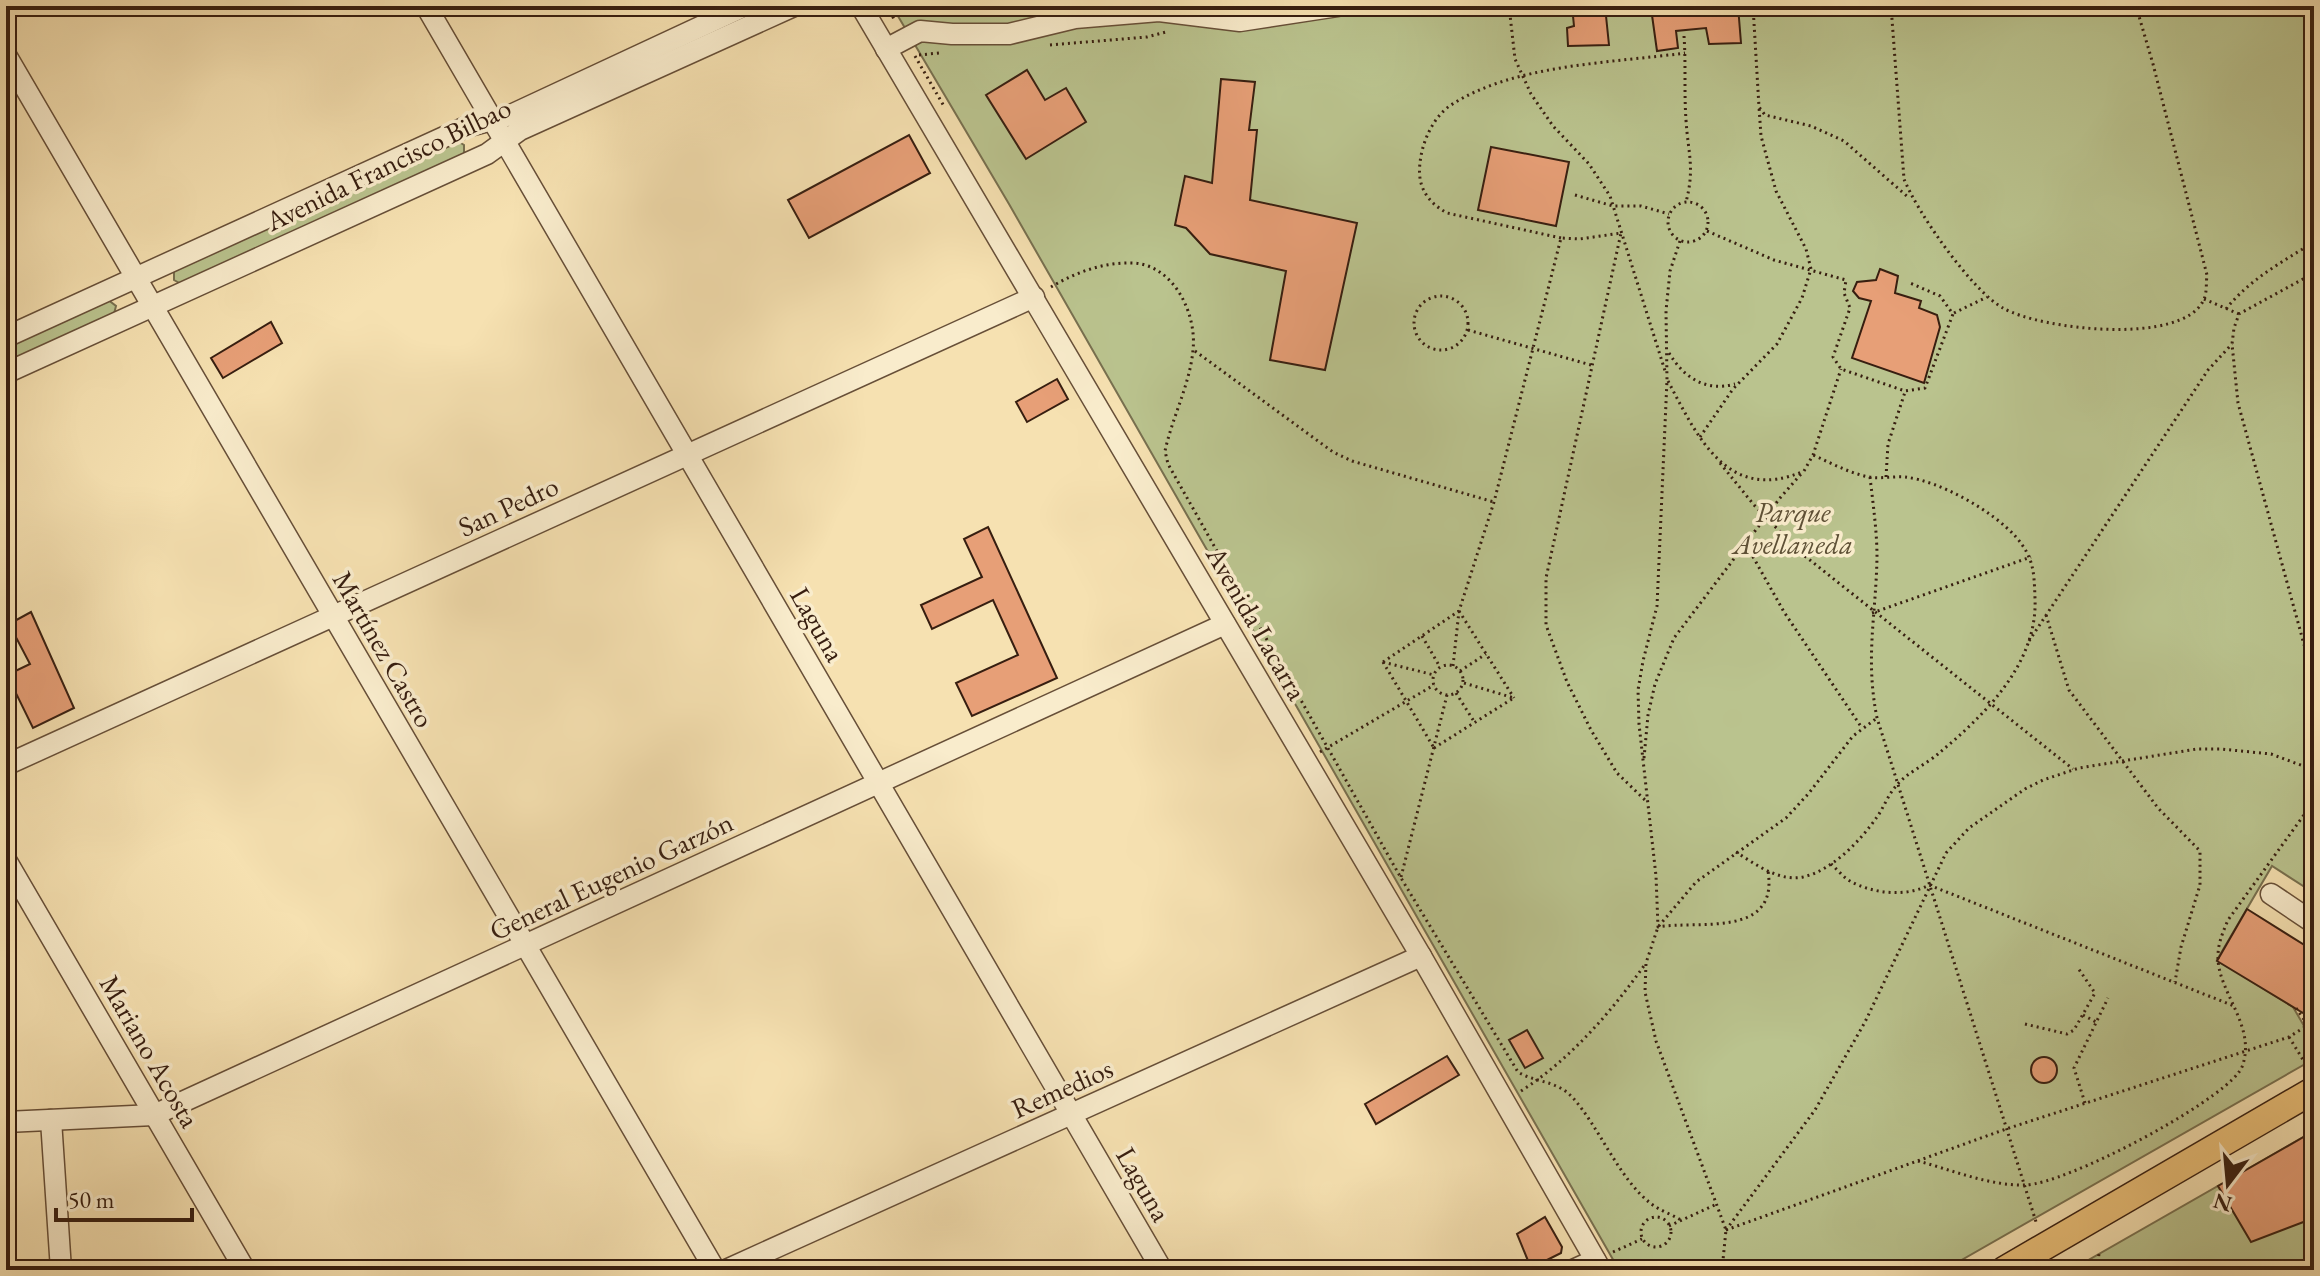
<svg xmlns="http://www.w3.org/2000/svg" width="2320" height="1276" viewBox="0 0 2320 1276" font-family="'EB Garamond',serif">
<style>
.green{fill:#bac38e;stroke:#78704f;stroke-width:2}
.building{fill:#e79f77;stroke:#371e10;stroke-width:2}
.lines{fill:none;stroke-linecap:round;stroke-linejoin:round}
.minor-casing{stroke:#674f38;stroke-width:23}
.major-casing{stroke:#371e10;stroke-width:29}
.path{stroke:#371e10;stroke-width:3;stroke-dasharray:2 4;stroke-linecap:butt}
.minor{stroke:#f9eccc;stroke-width:20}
.major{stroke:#ebc078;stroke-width:26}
.labels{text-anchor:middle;stroke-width:7;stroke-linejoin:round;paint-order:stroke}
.street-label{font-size:28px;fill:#371e10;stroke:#f9eccc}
.park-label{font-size:28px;font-style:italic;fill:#5e5036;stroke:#f9eccc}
</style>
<rect width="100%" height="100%" fill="#f6e1b1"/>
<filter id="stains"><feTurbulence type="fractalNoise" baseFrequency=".0025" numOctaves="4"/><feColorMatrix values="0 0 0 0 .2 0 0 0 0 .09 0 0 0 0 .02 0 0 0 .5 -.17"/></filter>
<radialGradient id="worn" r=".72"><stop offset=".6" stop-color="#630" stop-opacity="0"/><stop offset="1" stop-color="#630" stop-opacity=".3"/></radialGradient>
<!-- green -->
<g class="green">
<path d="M892,6H2314V893L2272,866L2217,960L2293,1007L2314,1043V1059L1944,1270H1619L1009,204Z"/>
<path d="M456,140L464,145V155L183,285L174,280V271Z"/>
<path d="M107,299L116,306L114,314L6,365V345Z"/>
<path d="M2314,1131V1270H2071Z"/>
</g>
<!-- building -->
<g class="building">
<path d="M1668,6H1738L1741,43L1709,44L1706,28L1676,31L1678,48L1657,51L1651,8Z"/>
<path d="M1573,16H1606L1609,45L1568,46L1567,28L1574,26Z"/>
<path d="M1027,70L1045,100L1066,88L1086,122L1026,159L986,95Z"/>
<path d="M1221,79L1255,82L1249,130H1257L1250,200L1357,223L1325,370L1270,360L1286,271L1210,254L1186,228L1175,225L1185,176L1212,183Z"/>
<path d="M909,135L930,173L809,238L788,200Z"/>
<path d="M1491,147L1569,162L1556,226L1478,210Z"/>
<path d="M1880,269L1898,276L1895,293L1921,301L1919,308L1937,315L1940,327L1924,383L1852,358L1871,301L1859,298L1853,291L1857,282L1876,280Z"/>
<path d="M271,322L282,343L223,378L211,358Z"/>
<path d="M1057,379L1068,399L1027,422L1016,402Z"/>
<path d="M988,527L1057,678L972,716L956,683L1018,655L993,600L932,629L921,605L982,577L964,539Z"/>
<path d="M31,612L74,708L33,728L7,675L30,664L9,624Z"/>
<path d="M2247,909L2314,951V996L2303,1013L2217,961Z"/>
<path d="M1527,1030L1543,1058L1525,1068L1509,1040Z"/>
<path d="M1447,1056L1459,1075L1376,1124L1365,1104Z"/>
<circle cx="2044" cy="1070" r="13"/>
<path d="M2314,1131V1218L2251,1242L2218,1186Z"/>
<path d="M1545,1217L1562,1247L1561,1253L1531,1268L1517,1234Z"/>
</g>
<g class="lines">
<!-- minor casing -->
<g class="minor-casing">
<g id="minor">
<path d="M426,6L1162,1270"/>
<path d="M861,6L1421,956L1601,1270"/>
<path d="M886,49L920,31L952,34H1009L1075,18L1159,11L1240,21L1338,6"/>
<path d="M6,55L715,1270"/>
<path d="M6,337L466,127L511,115L745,6"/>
<path d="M6,373L487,154L520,130L794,6"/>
<path d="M6,765L1034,297"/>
<path d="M6,860L245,1270"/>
<path d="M2271,894L2314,923"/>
<path d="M51,1120L61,1270"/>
<path d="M6,1122L154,1115L1225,624"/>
<path d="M726,1270L1421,956"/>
<path d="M1573,1270L1595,1260"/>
</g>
</g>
<!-- major casing -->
<g class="major-casing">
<path id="major" d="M2004,1270L2314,1090"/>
</g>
<!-- path -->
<g class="path">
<path d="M887,6L895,21"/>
<path d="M1509,6L1515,59L1531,94L1553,126L1589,164L1610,196L1666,374"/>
<path d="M1753,6L1759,107L1765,115L1811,126L1844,141L1909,198"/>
<path d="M1891,6L1904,179C1917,212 1972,291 2003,308C2038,329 2184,347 2204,299C2207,293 2206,282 2207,275L2153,64L2136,6"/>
<path d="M1357,9L1374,6"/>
<path d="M1684,36C1686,64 1684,92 1686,120C1688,153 1695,168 1686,202"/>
<path d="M1050,45L1147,37L1166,32"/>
<path d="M919,55L939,53"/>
<path d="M915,56L945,108"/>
<path d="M1575,195L1613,206H1641L1669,214"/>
<circle cx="1688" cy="222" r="20"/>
<path d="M1707,231L1774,260L1846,280L1844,293L1850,308L1833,357L1841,369L1905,391L1925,388L1953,314L1940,296L1910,283"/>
<path d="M1561,238L1447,213C1427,202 1417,186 1420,163C1422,142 1433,117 1451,105C1514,64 1612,63 1685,53"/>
<path d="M1680,241L1670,271L1666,311L1667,380L1657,606L1643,661L1638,690L1639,724L1656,876L1658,927C1697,920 1779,939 1768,871"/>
<path d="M2314,273L2239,314L2234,328L2232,344L2238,403L2314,681"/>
<path d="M1051,287C1076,272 1104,262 1133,263C1174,265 1197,314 1193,350C1190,384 1172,418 1165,451L1168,464L1401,878L1518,1072C1536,1083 1557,1080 1573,1098C1599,1127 1619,1178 1649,1202C1658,1210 1671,1214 1681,1220"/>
<circle cx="1441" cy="323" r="27"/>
<path d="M2204,299L2239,314"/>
<path d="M2226,309C2250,279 2282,262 2314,242"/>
<path d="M1954,313L1987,297"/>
<path d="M1468,330L1591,365"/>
<path d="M1195,351L1333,452L1352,461L1494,502"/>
<path d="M1669,353C1684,378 1706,392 1735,384"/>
<path d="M1668,381C1698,438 1728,504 1804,471L1813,455L1841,369"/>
<path d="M1700,437L1733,389L1777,344L1802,298L1811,269L1806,249L1776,191L1761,136L1759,107"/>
<path d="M1720,463L1754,505L1801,553L2073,769"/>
<path d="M1870,477C1873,504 1877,531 1877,557C1876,616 1865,658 1877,718L2037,1225"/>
<path d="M1886,477L1888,444L1905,392"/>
<path d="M1747,546L1784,612L1862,728"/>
<path d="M1459,611L1514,698"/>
<path d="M1872,613L2031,557"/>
<path d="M2046,615L2069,690L2158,808L2200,851V885L2181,947L2175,982"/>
<path d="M1422,636L1440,667"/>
<path d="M2029,641L2208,370L2232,344"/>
<path d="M1383,662L1434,748"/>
<path d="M1383,662L1459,611"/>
<path d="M1383,662L1434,675"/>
<circle cx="1448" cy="680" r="15"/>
<path d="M1453,666L1459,611L1494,502L1561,238L1580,239L1621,233L1546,578V625L1567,682L1591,730L1617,773L1646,801"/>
<path d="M1460,671L1486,654"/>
<path d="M1464,683L1514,698"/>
<path d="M1456,693L1475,723"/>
<path d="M1434,748L1512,699"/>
<path d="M1320,752L1434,685"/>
<path d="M1644,758L1648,715L1655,684L1674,638L1780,498L1801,474"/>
<path d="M1736,852C1755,864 1779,882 1803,877C1833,870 1860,841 1877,817C1884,807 1888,795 1896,786C1906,773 1927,764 1939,753C1985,715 2038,663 2035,598C2034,572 2034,558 2016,537C1993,511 1940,481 1905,477C1893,476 1881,479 1869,477C1849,473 1831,463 1813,455"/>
<path d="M1831,864C1837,869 1843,877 1850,881C1873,894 1907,897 1929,885L2234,1006"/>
<path d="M1401,877L1447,695"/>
<path d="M2296,1008L2308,1025"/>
<path d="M2083,1015L2096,1022"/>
<path d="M2025,1024L2067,1034L2074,1030L2095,993L2078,968"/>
<path d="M2289,1037L2310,1071"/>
<path d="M1521,1091C1571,1059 1612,1011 1646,963"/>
<path d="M2085,1103L2074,1068L2108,998"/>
<path d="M1918,1161C1952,1170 1990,1186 2025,1185C2066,1184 2214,1106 2239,1072C2243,1067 2244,1061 2245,1055C2250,1020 2217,988 2218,956C2218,943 2223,932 2228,920L2314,801"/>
<circle cx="1656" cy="1232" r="15"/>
<path d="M1669,1226L1717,1204"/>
<path d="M1726,1230L1815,1110L1865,1022L1946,853L1969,828L2025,789L2043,780L2079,768L2197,749H2221L2271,754L2314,770"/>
<path d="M1726,1230L2006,1129L2289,1037L2308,1025L2314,1026"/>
<path d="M1613,1252L1642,1239"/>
<path d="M2097,1268L2099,1254"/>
<path d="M1722,1270L1726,1230L1656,1041L1645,992L1646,963L1658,927L1696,882L1786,818L1809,793L1853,736L1877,718"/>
<path d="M2077,1270V1266L2114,1270"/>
</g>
<!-- minor -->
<use href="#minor" class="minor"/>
<!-- major -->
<use href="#major" class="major"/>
</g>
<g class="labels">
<!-- street labels -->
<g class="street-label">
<text transform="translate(388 164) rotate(-26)" y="10">Avenida Francisco Bilbao</text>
<text transform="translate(508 506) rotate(-25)" y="10">San Pedro</text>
<text transform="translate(1257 623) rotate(60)" y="10">Avenida Lacarra</text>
<text transform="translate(818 624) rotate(60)" y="10">Laguna</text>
<text transform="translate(384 649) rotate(60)" y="10">Martínez Castro</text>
<text transform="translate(611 876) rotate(-25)" y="10">General Eugenio Garzón</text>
<text transform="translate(150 1051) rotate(60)" y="10">Mariano Acosta</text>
<text transform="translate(1062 1088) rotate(-24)" y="10">Remedios</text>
<text transform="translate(1144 1184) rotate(60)" y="10">Laguna</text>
</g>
<!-- park labels -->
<g class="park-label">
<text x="1793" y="522">Parque<tspan x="1793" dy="32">Avellaneda</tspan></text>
</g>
</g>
<!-- margin -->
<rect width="2320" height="1276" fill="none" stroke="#f6e1b1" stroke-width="32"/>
<rect x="8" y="8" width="2304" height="1260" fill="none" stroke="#371e10" stroke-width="4"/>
<rect x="16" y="16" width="2288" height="1244" fill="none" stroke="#371e10" stroke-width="2"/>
<!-- north arrow -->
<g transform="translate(2228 1184) rotate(196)" stroke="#f9eccc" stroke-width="6" paint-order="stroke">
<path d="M0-6L14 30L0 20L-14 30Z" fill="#371e10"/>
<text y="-12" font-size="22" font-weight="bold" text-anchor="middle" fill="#371e10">N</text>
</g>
<!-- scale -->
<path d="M56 1208v12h136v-12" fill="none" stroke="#371e10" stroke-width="4"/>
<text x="68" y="1208" font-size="24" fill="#371e10" stroke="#f9eccc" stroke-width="6" paint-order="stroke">50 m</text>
<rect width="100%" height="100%" filter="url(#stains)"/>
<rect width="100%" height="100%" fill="url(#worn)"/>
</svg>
